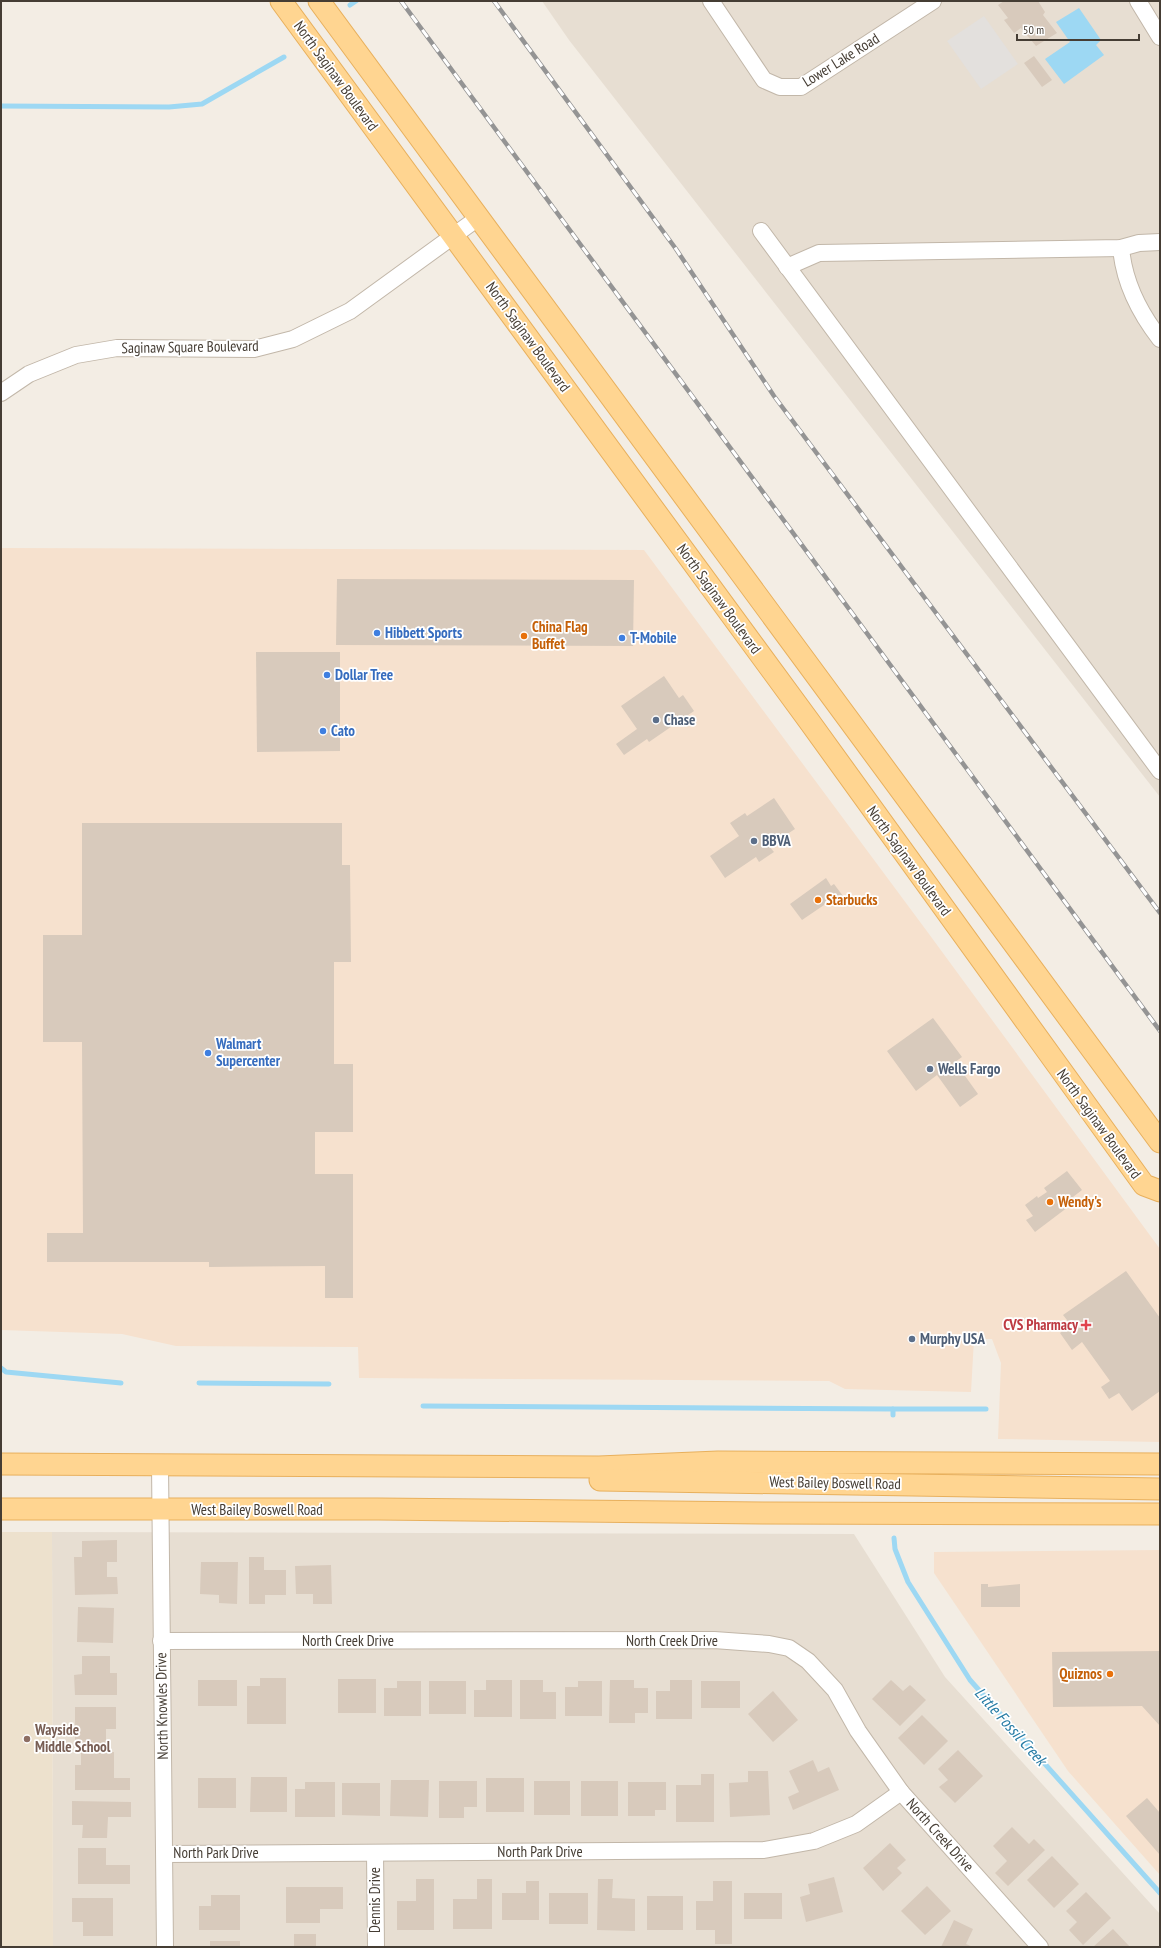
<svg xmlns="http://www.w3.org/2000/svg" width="1161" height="1948" viewBox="0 0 1161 1948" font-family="'PT Sans Narrow',sans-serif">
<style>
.residential{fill:#e7ded2}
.commercial{fill:#f6e1ce}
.education{fill:#ede1cd}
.parking{fill:#e3e0dd}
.water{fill:#9dd8f3}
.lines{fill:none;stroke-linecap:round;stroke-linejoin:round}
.stream{stroke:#9dd8f3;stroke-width:5}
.building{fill:#d8cabc}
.minor-casing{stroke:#c2b7a9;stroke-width:18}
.major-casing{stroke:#e8b05d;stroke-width:23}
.minor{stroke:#fff;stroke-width:16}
.major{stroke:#ffd591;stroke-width:21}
.rail-casing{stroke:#949494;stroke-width:4.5}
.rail{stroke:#fff;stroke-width:3;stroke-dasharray:9;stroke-linecap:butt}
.shop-dot{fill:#3f7fe0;stroke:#fff;stroke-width:1.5}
.food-dot{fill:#e8710a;stroke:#fff;stroke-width:1.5}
.service-dot{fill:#5c6f8a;stroke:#fff;stroke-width:1.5}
.health-dot{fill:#e0444e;stroke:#fff;stroke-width:1.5}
.education-dot{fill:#8d6e63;stroke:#fff;stroke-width:1.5}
.labels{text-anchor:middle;stroke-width:3.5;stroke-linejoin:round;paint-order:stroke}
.street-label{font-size:15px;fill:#453d34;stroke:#fff}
.food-label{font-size:15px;font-weight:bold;fill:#c56008;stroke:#fff;text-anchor:start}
.shop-label{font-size:15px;font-weight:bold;fill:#366cbe;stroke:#fff;text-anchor:start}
.service-label{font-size:15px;font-weight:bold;fill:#4e5e75;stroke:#fff;text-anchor:start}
.health-label{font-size:15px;font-weight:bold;fill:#be3a42;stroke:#fff;text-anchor:end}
.education-label{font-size:15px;font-weight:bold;fill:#785e54;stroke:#fff;text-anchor:start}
.water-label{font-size:16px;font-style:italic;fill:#277ca5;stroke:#fff}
</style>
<rect width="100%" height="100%" fill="#f3ede4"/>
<!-- residential -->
<g class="residential">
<path d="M542,1H1160V797L569,40Z"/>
<path d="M52,1532L854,1534L945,1677L1160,1914V1947H53Z"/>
</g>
<!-- commercial -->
<g class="commercial">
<path d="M1,548L644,550L929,934L1160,1249V1442L998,1439L1001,1363L992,1339H974L971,1392L845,1389L829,1381L359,1378L358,1347L176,1346L122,1334L1,1330Z"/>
<path d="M1160,1550V1875L1068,1771L934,1573V1552Z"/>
</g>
<!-- education -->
<path class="education" d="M1,1532H52L53,1947H1Z"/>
<!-- parking -->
<path class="parking" d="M984,16L1018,64L981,89L947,41Z"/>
<!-- water -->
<path class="water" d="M1079,8L1101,40L1096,45L1104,55L1064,84L1045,59L1070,42L1056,22Z"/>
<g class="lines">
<!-- stream -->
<g class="stream">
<path d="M350,5L356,1"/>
<path d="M1,106L169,107L202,104L284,57"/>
<path d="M1,1368L6,1372L121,1383"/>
<path d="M199,1383L329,1384"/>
<path d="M423,1406L893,1409V1415"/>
<path d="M893,1409H986"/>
<path d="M894,1538L895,1549L908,1582L970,1680L1160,1893"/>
</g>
</g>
<!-- building -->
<g class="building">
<path d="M1004,1H1038L1045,12L1043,15L1057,33L1036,46L1021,28L1014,33L1004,20L1008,18L998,5Z"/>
<path d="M1034,56L1052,80L1042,87L1024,63Z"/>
<path d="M337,579L634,580L633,646L336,645Z"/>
<path d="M256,652H340V751L257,752Z"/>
<path d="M664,676L679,698L683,695L694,711L649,742L647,739L624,755L616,744L637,729L621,706Z"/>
<path d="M774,798L795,829L769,846L774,852L759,862L756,857L725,878L710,856L739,836L730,823L745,813L747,816Z"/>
<path d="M82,823H342V865H350L351,962H334V1064H353V1132H315V1174H353V1298H325V1266L209,1267V1262H47V1233H83L82,1042H43V935H82Z"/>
<path d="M826,878L831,886L834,884L843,896L829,906L827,903L802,920L790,904Z"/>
<path d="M933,1018L962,1057L955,1062L978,1094L960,1107L937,1075L916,1091L887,1051Z"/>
<path d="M1067,1171L1082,1190L1069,1200L1072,1204L1035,1232L1026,1220L1033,1216L1025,1205L1037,1196L1038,1198L1047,1192L1044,1188Z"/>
<path d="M1126,1271L1160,1318V1391L1132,1411L1119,1393L1109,1399L1101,1387L1110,1381L1082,1342L1072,1350L1060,1333L1071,1325L1063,1315Z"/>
<path d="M117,1540V1562H107V1577H117L118,1594L75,1595L74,1557H82V1541Z"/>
<path d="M249,1557H264V1570H286V1595H265V1604H249Z"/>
<path d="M201,1562H238L237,1604L219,1603V1595L200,1594Z"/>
<path d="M331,1565L332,1604H313V1594H296L295,1566Z"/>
<path d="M981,1584H988V1587L1020,1584V1607H981Z"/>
<path d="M78,1607L114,1608L113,1643L77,1642Z"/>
<path d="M1160,1651V1726L1142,1706L1053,1707L1052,1652Z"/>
<path d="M82,1656H110V1673H117V1695H75L74,1675L82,1674Z"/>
<path d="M260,1678H286V1724H247V1686H260Z"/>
<rect x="338" y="1679" width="38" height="34"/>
<rect x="198" y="1680" width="39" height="26"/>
<path d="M486,1680H512V1717H474V1690H486Z"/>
<path d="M520,1680H543V1692H556V1719H520Z"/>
<path d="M610,1680H634V1688H648V1713H635V1723H609Z"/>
<path d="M670,1680H692V1719H656V1691H670Z"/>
<path d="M891,1680L903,1691L910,1685L926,1700L900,1726L872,1699Z"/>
<path d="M397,1681H421V1716H384V1688H397Z"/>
<rect x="429" y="1681" width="37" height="33"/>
<path d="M578,1681H602V1716H565V1687H578Z"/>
<rect x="701" y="1681" width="39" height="27"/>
<path d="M773,1691L798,1720L773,1742L748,1714Z"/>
<path d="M75,1707H116V1729H106V1743H75Z"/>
<path d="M922,1715L948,1741L924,1765L898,1738Z"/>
<path d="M958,1750L983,1776L955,1803L939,1787L948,1780L938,1769Z"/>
<path d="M81,1752H114V1778H130V1790H75V1765H81Z"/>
<path d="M813,1760L818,1772L829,1767L839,1790L793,1810L788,1797L799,1792L789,1771Z"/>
<path d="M748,1771H768L770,1815L730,1817L729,1783L748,1782Z"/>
<path d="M701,1774H714V1822H676V1785H701Z"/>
<path d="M251,1777H287V1812H250Z"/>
<rect x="198" y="1778" width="38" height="30"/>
<rect x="486" y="1778" width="38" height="34"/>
<path d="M391,1780H429L428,1817L390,1816Z"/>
<path d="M439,1781H477V1807H464V1818H439Z"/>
<rect x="534" y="1781" width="36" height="34"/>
<rect x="581" y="1781" width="37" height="35"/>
<path d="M305,1782H335V1817H295V1789H305Z"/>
<path d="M628,1782H666V1810H655V1816H628Z"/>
<path d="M342,1783H380V1816L342,1815Z"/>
<path d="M1147,1798L1160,1813V1855L1126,1816Z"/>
<path d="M72,1801L131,1802V1817H108L107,1838H82L83,1825H72Z"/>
<path d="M1012,1827L1029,1844L1034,1839L1045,1850L1008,1886L995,1873L1007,1861L993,1846Z"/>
<path d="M890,1843L906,1860L897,1868L902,1873L883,1891L863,1868Z"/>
<path d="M78,1848H106V1865H130V1884H78Z"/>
<path d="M1052,1856L1079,1884L1054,1908L1027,1880Z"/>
<path d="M834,1877L843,1912L806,1922L800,1897L810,1894L808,1884Z"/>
<path d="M416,1879H434V1930H397V1901H416Z"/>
<path d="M477,1879H492V1929H453V1899H477Z"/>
<path d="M598,1879H613L612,1898L635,1899V1931L597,1930Z"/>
<path d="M526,1881H539V1920H502V1893H526Z"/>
<path d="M713,1881H732V1944H715V1930H696V1901H713Z"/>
<path d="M927,1886L951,1911L925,1935L901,1911Z"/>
<path d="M286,1887H343V1909H320V1923H286Z"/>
<path d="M1086,1892L1111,1918L1083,1945L1069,1930L1077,1922L1066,1911Z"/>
<rect x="549" y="1893" width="39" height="31"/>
<rect x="744" y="1893" width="38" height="26"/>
<path d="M211,1895H240V1930H199V1906H211Z"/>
<rect x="647" y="1896" width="36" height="34"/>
<path d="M72,1898H113V1936H83V1922H72Z"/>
<path d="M954,1920L973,1929L966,1944L973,1947H941Z"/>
<path d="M1113,1929L1130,1947H1093Z"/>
<rect x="294" y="1934" width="22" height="13"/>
<rect x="210" y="1941" width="30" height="6"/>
</g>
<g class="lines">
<!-- minor casing -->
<g class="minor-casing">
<g id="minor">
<path d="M711,1L764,80L780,87H801L933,1"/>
<path d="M1138,1L1160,37"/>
<path d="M761,231L1160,771"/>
<path d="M1121,248C1124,283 1139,312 1160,339"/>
<path d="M787,267L819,253L1121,248L1139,243L1160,242"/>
<path d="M1,393L29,374L76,355L117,348L254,349L293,339L350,311L478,218"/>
<path d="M160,1465L165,1947"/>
<path d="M161,1641L714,1640L769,1644L789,1648L808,1661L835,1690L858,1731L901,1792L1040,1947"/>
<path d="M375,1853L376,1947"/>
<path d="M165,1854L764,1850L814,1841L856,1824L901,1792"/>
</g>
</g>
<!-- major casing -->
<g class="major-casing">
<g id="major">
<path d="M281,1L809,721L1144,1185L1160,1191"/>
<path d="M319,1L1160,1142"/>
<path d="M1,1464L599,1467L718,1462L1160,1464"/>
<path d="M600,1480L1160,1489"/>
<path d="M1,1509H378L762,1513L1160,1514"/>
</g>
</g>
<!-- minor -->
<use href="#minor" class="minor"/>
<!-- major -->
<use href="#major" class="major"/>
<!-- rail casing -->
<g class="rail-casing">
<g id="rail">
<path d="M401,1L1160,1031"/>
<path d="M494,1L676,249L774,396L1160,913"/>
</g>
</g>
<!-- rail -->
<use href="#rail" class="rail"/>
</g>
<!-- markers -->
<g class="shop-dot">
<circle cx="377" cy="633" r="4"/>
<circle cx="622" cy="638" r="4"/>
<circle cx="327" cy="675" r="4"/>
<circle cx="323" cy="731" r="4"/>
<circle cx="208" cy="1053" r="4"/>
</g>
<g class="food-dot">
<circle cx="524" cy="636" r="4"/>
<circle cx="818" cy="900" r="4"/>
<circle cx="1050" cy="1202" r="4"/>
<circle cx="1110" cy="1674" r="4"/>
</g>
<g class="service-dot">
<circle cx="656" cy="720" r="4"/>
<circle cx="754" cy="841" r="4"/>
<circle cx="930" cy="1069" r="4"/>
<circle cx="912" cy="1339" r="4"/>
</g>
<path class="health-dot" d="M1084 1319h4v4h4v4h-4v4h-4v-4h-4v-4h4z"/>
<circle class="education-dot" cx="27" cy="1739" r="4"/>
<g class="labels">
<!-- street labels -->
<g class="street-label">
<text transform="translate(841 60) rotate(-32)" y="5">Lower Lake Road</text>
<text transform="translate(336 76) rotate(54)" y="5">North Saginaw Boulevard</text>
<text transform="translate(528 337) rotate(54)" y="5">North Saginaw Boulevard</text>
<text transform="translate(190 347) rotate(-1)" y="5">Saginaw Square Boulevard</text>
<text transform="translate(719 599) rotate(54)" y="5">North Saginaw Boulevard</text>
<text transform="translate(909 861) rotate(54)" y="5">North Saginaw Boulevard</text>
<text transform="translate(1099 1124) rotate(54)" y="5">North Saginaw Boulevard</text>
<text transform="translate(835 1483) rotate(1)" y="5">West Bailey Boswell Road</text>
<text x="257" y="1515">West Bailey Boswell Road</text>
<text x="348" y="1646">North Creek Drive</text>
<text x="672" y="1646">North Creek Drive</text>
<text transform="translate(162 1706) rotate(-91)" y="5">North Knowles Drive</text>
<text transform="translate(940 1835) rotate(48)" y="5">North Creek Drive</text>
<text x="540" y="1857">North Park Drive</text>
<text x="216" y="1858">North Park Drive</text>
<text transform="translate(375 1900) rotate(-90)" y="5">Dennis Drive</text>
</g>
<!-- food labels -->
<g class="food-label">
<text x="532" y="632">China Flag<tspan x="532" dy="17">Buffet</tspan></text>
<text x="826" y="905">Starbucks</text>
<text x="1058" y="1207">Wendy's</text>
<text x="1102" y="1679" text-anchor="end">Quiznos</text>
</g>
<!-- shop labels -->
<g class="shop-label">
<text x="385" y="638">Hibbett Sports</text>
<text x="630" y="643">T-Mobile</text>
<text x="335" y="680">Dollar Tree</text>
<text x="331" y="736">Cato</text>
<text x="216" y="1049">Walmart<tspan x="216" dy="17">Supercenter</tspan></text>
</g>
<!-- service labels -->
<g class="service-label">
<text x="664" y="725">Chase</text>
<text x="762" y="846">BBVA</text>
<text x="938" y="1074">Wells Fargo</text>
<text x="920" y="1344">Murphy USA</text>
</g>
<!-- health labels -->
<g class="health-label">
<text x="1078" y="1330">CVS Pharmacy</text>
</g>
<!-- education labels -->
<g class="education-label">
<text x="35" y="1735">Wayside<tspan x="35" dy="17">Middle School</tspan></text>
</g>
<!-- water labels -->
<g class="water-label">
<text transform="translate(1011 1726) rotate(48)" y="6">Little Fossil Creek</text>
</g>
</g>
<!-- border -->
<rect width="1161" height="1948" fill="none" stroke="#453d34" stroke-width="4"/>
<!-- scale -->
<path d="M1017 34v6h122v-6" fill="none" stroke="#453d34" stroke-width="2"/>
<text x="1023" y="34" font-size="12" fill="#453d34" stroke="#ffffff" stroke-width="3" paint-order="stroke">50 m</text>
</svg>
